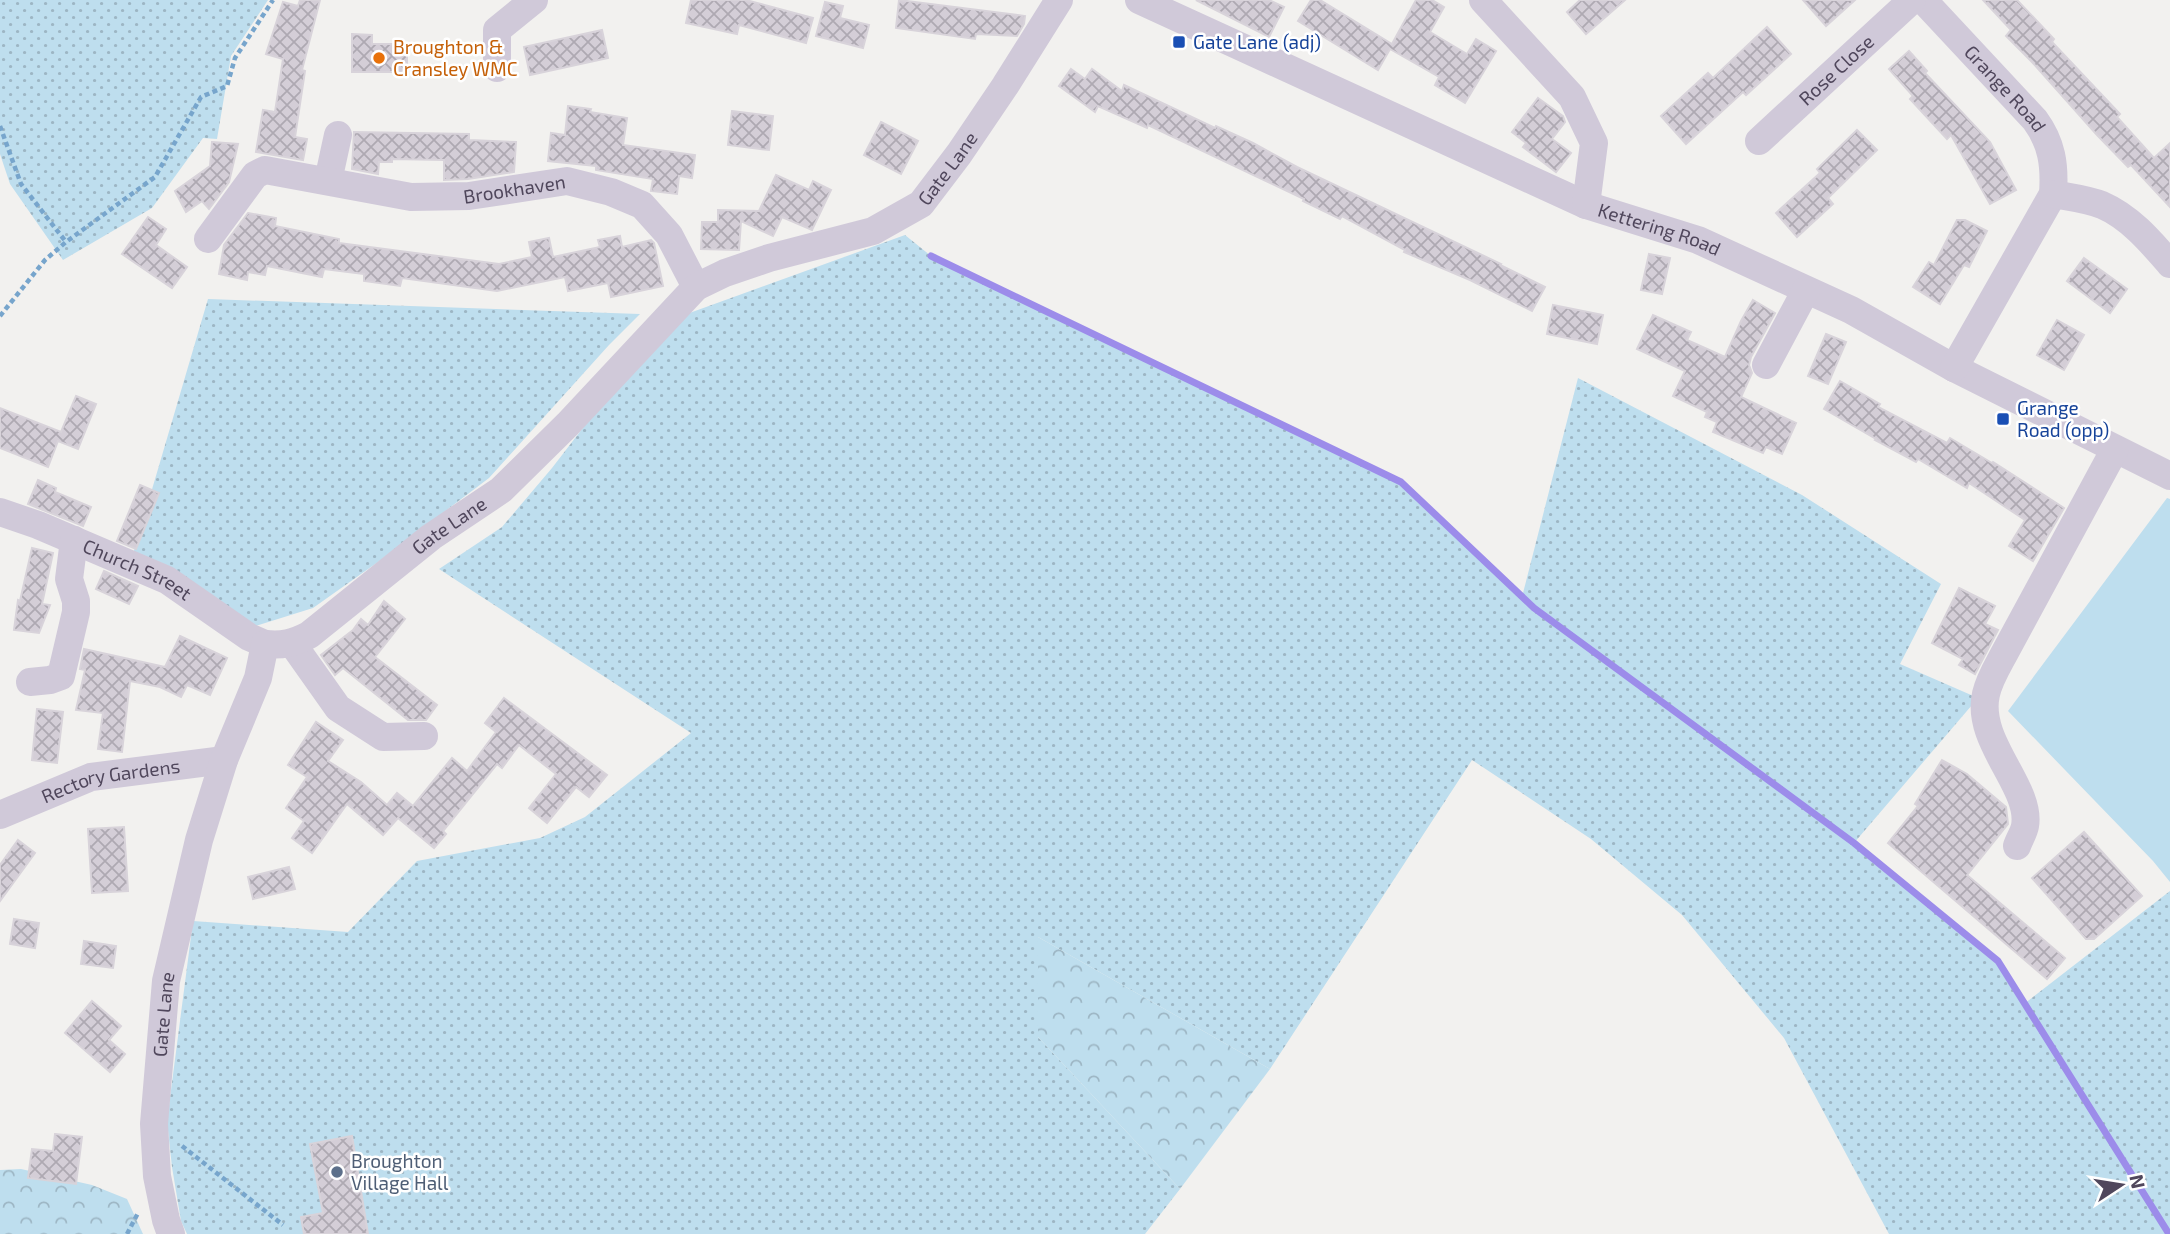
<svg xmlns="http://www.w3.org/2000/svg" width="2170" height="1234" viewBox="0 0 2170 1234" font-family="'Exo 2',sans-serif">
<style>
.grass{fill:url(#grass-dots)}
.forest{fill:url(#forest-crowns)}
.garden{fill:#bedeee}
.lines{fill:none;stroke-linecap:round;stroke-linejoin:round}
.stream{stroke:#9c8cea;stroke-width:7}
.building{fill:url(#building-cross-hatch);stroke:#d8d3da;stroke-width:2}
.path{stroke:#77a5cc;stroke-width:4.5;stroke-dasharray:5 3.5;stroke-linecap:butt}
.minor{stroke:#d0c9d9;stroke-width:28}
.transit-dot{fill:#1a4fb4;stroke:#fff;stroke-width:2.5}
.food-dot{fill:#e8710a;stroke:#fff;stroke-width:2.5}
.service-dot{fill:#5c6f8a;stroke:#fff;stroke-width:2.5}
.labels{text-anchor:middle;stroke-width:5;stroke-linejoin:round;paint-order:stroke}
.transit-label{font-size:19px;fill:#164399;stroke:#fff;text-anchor:start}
.food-label{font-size:19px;fill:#c56008;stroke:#fff;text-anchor:start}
.street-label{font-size:19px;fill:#50475c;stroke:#fff}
.service-label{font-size:19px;fill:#4e5e75;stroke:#fff;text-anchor:start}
</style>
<defs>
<pattern id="grass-dots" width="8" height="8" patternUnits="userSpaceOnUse" patternTransform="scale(1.75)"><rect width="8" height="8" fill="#bedeee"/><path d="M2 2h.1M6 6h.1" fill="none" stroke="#9db6c4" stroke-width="1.8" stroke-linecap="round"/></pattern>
<pattern id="forest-crowns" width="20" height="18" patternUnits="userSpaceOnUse" patternTransform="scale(1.75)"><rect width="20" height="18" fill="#bedeee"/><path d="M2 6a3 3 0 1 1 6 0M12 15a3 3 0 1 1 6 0" fill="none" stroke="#9db6c4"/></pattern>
<pattern id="building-cross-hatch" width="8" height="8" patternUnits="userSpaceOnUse" patternTransform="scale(1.75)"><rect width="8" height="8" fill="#d4ced7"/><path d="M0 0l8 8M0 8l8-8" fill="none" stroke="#aea9b2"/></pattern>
</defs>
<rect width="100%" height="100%" fill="#f2f1ef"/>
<!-- grass -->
<g class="grass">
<path d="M0,0H268L231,56L217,139L203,138L152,208L63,260L10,184L0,154Z"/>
<path d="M905,235L931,256L1401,482L1522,597L1578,378L1802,495L1941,584L1900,664L1978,698L1854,843L1998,961L2024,1004L2170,891V1234H1889L1784,1038L1682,915L1591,839L1472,760L1270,1069L1038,937V1037L1180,1189L1145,1234H187L181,1221L172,1167L167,1121L193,921L348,932L417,861L540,838L585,817L691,733L439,569L502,527L552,468L619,381L684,315Z"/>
<path d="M208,299L640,314L609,345L489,478L378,562L313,608L249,628L133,554Z"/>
</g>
<!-- forest -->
<g class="forest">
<path d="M1038,937L1270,1069L1180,1189L1038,1037Z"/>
<path d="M21,1169L92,1185L127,1199L143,1234H0V1170Z"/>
</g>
<!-- garden -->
<path class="garden" d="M2167,498L2170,499V882L2153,861L2008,711Z"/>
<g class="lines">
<!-- stream -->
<path class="stream" d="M931,256L1401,482L1534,608L1854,843L1998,961L2169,1234"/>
</g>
<!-- building -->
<g class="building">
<path d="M300,0H320L302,70L305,71L295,137L307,139L303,160L256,152L263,110L275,112L283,59L266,54L283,2L298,6Z"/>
<path d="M691,0H746L813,18L806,43L739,25L737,34L686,23Z"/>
<path d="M899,0L1025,16L1024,24L1017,36L976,34L975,39L896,28Z"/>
<path d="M1196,0H1269L1284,7L1269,37Z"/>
<path d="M1311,0H1320L1392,44L1416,0H1432L1444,7L1430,32L1467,54L1476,39L1496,51L1465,103L1435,85L1439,77L1390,49L1378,70L1298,21Z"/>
<path d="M1580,0H1625L1586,34L1567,12Z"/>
<path d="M1803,0H1855L1826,26Z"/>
<path d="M1983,0H2017L2054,39L2052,42L2120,114L2117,117L2154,158L2170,143V207L2131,165L2128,167L2097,135L2031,61L2006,36L2011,30Z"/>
<path d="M825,2L843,6L840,18L869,25L863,48L816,36Z"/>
<path d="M1767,27L1791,54L1746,95L1743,92L1686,144L1661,116L1708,73L1713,78Z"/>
<path d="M602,30L608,58L530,75L524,47Z"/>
<path d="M352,34L372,35V44H407V72H352Z"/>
<path d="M1909,51L1927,71L1925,73L1990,142L2016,190L1990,204L1951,135L1947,139L1910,99L1913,96L1889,69Z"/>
<path d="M1071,69L1085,79L1092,69L1122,91L1124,85L1215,128L1216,126L1253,143L1297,167L1501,264L1500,265L1545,287L1532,311L1470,280L1404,252L1405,250L1342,216L1340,219L1303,201L1304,199L1148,125L1147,128L1098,106L1095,112L1059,86Z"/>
<path d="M1538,98L1563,116L1565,122L1552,139L1571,153L1556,172L1523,147L1526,143L1512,132Z"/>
<path d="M568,106L591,109L590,112L627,118L623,145L695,155L692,178L679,176L677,194L651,191L653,179L596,170V166L548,161L551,133L565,135Z"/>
<path d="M732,111L773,116L769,150L728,145Z"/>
<path d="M881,122L918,141L901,174L864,155Z"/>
<path d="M1857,130L1877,150L1828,198L1833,204L1797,237L1776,213L1820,173L1817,169Z"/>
<path d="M354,132L469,134V140L516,142L514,172L468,179L444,180V160L392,159V162H379L378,174L352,169Z"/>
<path d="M212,142L238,144L229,182L209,209L202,201L186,212L175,191L210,166Z"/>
<path d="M776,175L809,190L813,181L831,190L812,230L782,217L773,236L741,221L739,250L701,249L702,222H718V210L759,211Z"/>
<path d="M248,213L276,218L275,226L339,239V243L499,264L532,257L529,242L549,238L553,257L600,247L598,240L620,236L622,247L651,240L654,243L663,286L611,297L608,283L568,291L565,277L497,291L402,278L400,286L364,281V274L324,269L322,277L267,266L265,275L248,272L247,280L219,274L224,245Z"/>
<path d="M148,217L166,229L156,245L187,267L172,288L122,254Z"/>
<path d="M1957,220H1965L1987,231L1969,267L1964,265L1940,304L1913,287L1929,262L1934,265Z"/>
<path d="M1649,254L1670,258L1662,294L1641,290Z"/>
<path d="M2084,258L2127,289L2110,313L2067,281Z"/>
<path d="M1753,300L1775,313L1751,357L1749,365L1752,373L1741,397L1796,423L1782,454L1766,447L1763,453L1713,432L1717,422L1705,417L1707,412L1673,396L1685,371L1637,349L1653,315L1691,332L1687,340L1725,357L1741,321Z"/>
<path d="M1553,305L1603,315L1597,344L1547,334Z"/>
<path d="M2057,320L2084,335L2064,370L2037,355Z"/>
<path d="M1826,334L1846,342L1828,384L1808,376Z"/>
<path d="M1840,381L1880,404L1878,407L1947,443L1950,438L1992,463L1993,462L2064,508L2033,561L2009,546L2025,520L1969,483L1967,488L1918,459L1916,462L1875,440L1876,439L1824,409Z"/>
<path d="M76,396L96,404L78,449L58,441L48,467L0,448V408L61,432Z"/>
<path d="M38,480L56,488L55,492L91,507L83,526L28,504Z"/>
<path d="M140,485L159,493L136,549L117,541Z"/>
<path d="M32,548L53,553L42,604L50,605L39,633L14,630L18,600L20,601Z"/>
<path d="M104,571L138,586L129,604L96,589Z"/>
<path d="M1959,588L1995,606L1985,624L1998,630L1975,674L1959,665L1963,659L1932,643Z"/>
<path d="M384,601L405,619L375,657L437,705L426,720H408L343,668L335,675L321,655L353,630L361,619L368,625Z"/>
<path d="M180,636L227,658L210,695L187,685L181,697L160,687L130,681L122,752L98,749L103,713L76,710L85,670L80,669L84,649L165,667Z"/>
<path d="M504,698L607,775L589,797L576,787L547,823L529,808L556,774L519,745L502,768L497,764L443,831L446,834L434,848L398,818L383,835L347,804L312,853L292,838L304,821L286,808L307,777L288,765L316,722L343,740L328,761L361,782L387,805L397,793L413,806L452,758L467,771L496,732L485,723Z"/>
<path d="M37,709L63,712L57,763L32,760Z"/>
<path d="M1942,760L1967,774L2006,807L2008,824L1967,875L2065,958L2047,979L1888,843L1918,806L1915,804Z"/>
<path d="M124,827L128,891L92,893L88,829Z"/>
<path d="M2084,832L2142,896L2094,939H2086L2032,878Z"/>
<path d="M18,840L35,853L0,901V865Z"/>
<path d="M289,867L295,889L253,899L248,877Z"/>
<path d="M14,919L39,923L35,948L10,944Z"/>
<path d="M84,941L116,946L113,968L81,964Z"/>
<path d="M92,1001L121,1026L109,1040L125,1054L110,1072L65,1033Z"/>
<path d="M55,1134L82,1137L76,1184L28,1178L32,1149L53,1151Z"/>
<path d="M352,1136L368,1234H304L301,1217L323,1213L310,1144Z"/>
</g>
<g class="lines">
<!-- path -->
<g class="path">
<path d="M0,126L21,184L66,242"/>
<path d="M0,316L45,260L66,242L155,177L201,97L227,86L235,58L273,0"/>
<path d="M182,1146L283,1225"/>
<path d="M127,1234L138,1213"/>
</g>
<!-- minor -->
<g class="minor">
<path id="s1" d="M1139,0L1586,205L1698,240L1851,310L1954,368L2170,476"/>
<path d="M1483,0L1572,97L1594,143L1586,205"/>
<path id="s2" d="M1923,0L2035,120C2052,143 2055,165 2053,194L1954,368"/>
<path d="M497,68V30L534,0"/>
<path id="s3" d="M1759,141L1912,0"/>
<path d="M328,181L338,135"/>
<path d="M2053,194C2069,197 2087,199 2102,205C2130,217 2151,242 2170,264"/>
<path id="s4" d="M208,239L255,175L265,170L411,197L469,196L567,181L611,192L642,205L669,235L696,287"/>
<path d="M1766,365L1806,290"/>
<path id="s5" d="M0,512L38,525L167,580L249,637L265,644"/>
<path d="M292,643L338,708L383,737L424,736"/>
<path d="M30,682L50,680L61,676L76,612V601L69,579L74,540"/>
<path id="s6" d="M0,815L91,777L224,760"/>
<path d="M2017,846C2019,840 2024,832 2025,826C2032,787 1975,742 1986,694C1989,680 1997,667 2004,654L2115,449"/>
<path id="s7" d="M171,1234L166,1220L157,1176L154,1124L166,981L199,840L224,760L258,678L265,644C283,646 293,643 309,635L431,537L501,490L568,424L696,287L725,273L769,258L873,231L921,204L959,154L1005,86L1059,0"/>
</g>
</g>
<!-- markers -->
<g class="transit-dot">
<rect x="1172" y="35" width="14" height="14" rx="3.5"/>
<rect x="1996" y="412" width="14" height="14" rx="3.5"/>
</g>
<circle class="food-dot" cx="379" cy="58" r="7"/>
<circle class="service-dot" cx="337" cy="1172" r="7"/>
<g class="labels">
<!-- transit labels -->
<g class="transit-label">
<text x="1193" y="49">Gate Lane (adj)</text>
<text x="2017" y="415">Grange<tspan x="2017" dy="22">Road (opp)</tspan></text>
</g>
<!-- food labels -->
<g class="food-label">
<text x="393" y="54">Broughton &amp;<tspan x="393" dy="22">Cransley WMC</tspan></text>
</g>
<!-- street labels -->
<g class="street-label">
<text dy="7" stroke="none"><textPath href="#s3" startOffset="105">Rose Close</textPath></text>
<text dy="7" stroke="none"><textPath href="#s2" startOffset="121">Grange Road</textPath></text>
<text dy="7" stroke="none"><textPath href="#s7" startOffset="1461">Gate Lane</textPath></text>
<text dy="7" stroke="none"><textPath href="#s4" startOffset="343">Brookhaven</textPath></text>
<text dy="7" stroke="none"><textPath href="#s1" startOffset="569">Kettering Road</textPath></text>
<text dy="7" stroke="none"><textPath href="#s7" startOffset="831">Gate Lane</textPath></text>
<text dy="7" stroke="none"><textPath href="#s5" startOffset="149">Church Street</textPath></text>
<text dy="7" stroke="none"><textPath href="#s6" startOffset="117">Rectory Gardens</textPath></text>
<text dy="7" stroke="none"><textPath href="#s7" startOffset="222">Gate Lane</textPath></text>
</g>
<!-- service labels -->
<g class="service-label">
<text x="351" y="1168">Broughton<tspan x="351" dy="22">Village Hall</tspan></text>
</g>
</g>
<!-- north arrow -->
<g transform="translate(2121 1185) rotate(78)" stroke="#ffffff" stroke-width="5" paint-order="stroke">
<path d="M0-5L12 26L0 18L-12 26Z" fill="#50475c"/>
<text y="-10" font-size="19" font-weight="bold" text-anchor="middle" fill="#50475c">N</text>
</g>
</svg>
